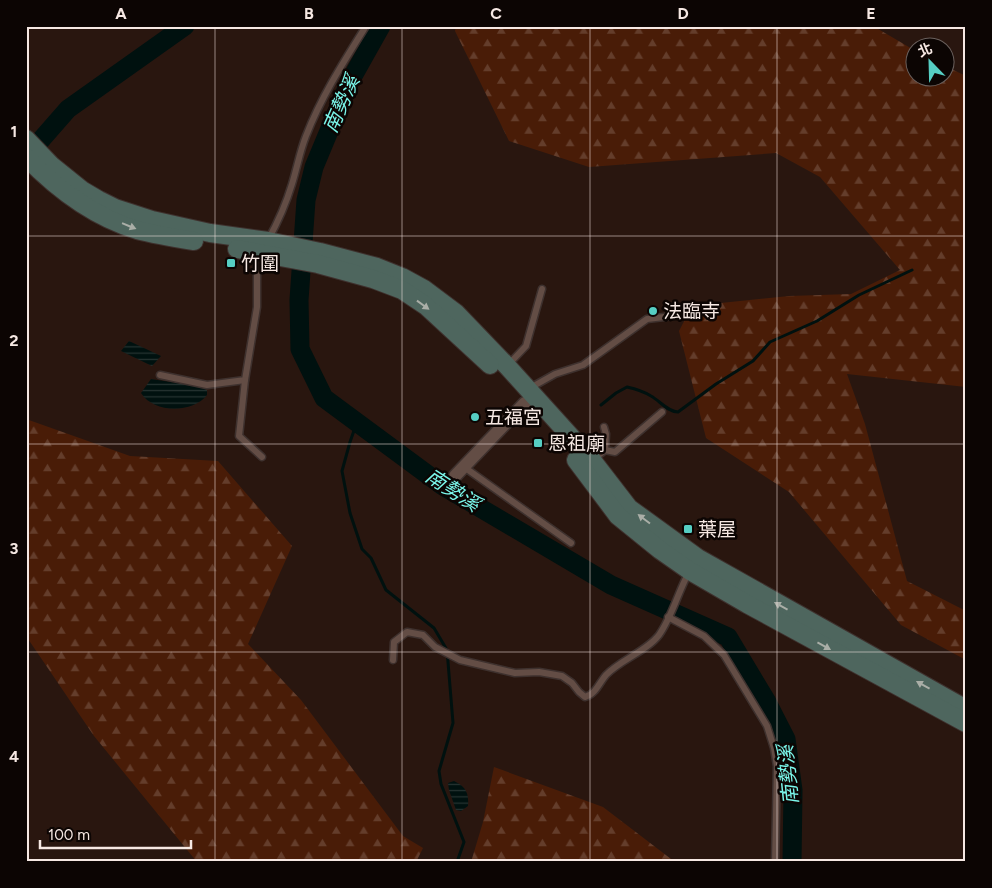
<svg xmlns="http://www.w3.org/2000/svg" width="992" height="888" viewBox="0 0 992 888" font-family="Figtree,'Noto Sans TC',sans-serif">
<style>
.forest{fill:url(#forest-firs)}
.water{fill:url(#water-rules)}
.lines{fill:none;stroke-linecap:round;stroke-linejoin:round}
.stream{stroke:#00110f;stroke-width:3}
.river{stroke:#00110f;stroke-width:19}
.lane-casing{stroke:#3e312e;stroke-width:9}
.street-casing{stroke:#3e312e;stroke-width:15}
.secondary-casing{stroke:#3e312e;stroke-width:20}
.lane{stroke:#634d45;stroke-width:6}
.street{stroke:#634d45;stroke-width:12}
.secondary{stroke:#4e665e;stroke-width:18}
.oneway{fill:#aaaea7}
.grid{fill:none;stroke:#f6e8e3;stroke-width:1;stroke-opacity:0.55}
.poi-dot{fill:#56cec3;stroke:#0c0503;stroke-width:2}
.labels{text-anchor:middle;stroke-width:5;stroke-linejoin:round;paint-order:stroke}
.poi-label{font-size:19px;fill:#f6e8e3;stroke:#0c0503;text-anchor:start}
.water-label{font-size:20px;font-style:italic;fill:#7bf7eb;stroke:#0c0503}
.neatline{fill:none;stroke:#f6e8e3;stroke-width:2}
.grid-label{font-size:16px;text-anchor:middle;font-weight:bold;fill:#f6e8e3}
</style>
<defs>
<pattern id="forest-firs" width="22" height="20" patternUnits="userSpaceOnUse" patternTransform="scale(1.25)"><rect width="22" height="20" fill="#491c07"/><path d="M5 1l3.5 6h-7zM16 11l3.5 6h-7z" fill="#643d2b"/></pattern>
<pattern id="water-rules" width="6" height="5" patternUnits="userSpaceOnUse" patternTransform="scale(1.25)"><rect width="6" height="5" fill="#00110f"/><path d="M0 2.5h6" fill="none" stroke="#263432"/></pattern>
</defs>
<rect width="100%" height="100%" fill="#29160f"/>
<!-- forest -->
<g class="forest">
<path d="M456,26H873L914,50V78H944L945,66L966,76V387L847,374L865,424L907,581L966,611V660L901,625L789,492L706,438L679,331L692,306L789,296L851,294L900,270L820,177L776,153L589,167L509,141L455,31Z"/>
<path d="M26,419L130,456L218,461L292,546L248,644L301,700L403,836L423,848L416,862H197L94,736L26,636Z"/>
<path d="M494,767L603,807L675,862H471L483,822Z"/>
</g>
<!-- water -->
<g class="water">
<path d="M129,341L161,356L152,366L121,351Z"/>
<path d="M151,379L197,386L207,390V395C193,413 154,414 141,393Z"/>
<path d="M454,781C466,787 469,793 468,806L461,811L456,810L449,790L448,783Z"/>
</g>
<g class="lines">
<!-- stream -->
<g class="stream">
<path d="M601,405L616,393L627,387C636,389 643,391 651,396C660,401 668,412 678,412L716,384L753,361L770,342L817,321L859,295L912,270"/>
<path d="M357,422L350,442L342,471L350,513L362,549L371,558L386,590L434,628L447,650L453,723L439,771L441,784L464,842L457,862"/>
</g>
<!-- river -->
<g class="river">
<path d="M381,26L349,83L314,167L306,200L299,300L300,349L324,398L443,486L611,585L728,637L767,702L786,739L793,790L792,862"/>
<path d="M26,157L68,109L185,26"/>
</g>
<!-- lane casing -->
<g class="lane-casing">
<g id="lane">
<path d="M268,240C278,222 286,204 292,184C297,168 300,151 306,136C321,97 344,61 366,26"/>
<path d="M508,365L526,346L542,289"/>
<path d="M160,375L207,385L245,380L257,307V253"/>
<path d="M245,380L239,436L262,457"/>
<path d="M530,388L555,374L583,365L647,319L681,315"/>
<path d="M604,427L606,434L605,450"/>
<path d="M593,460L605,450L615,452L662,412"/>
<path d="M464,467L571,543"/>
<path d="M668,617L704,636L724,655L767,726L774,748L777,766L775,862"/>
<path d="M393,660L394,642L407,632L423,635L435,647L460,660L515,673L539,672L562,676L572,683L579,692L585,697C596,694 599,683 606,675C620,660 647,651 659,635C672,617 678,592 689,572"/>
</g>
</g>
<!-- street casing -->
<g class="street-casing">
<path id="street" d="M455,476L525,403"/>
</g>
<!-- secondary casing -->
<g class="secondary-casing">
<g id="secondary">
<path d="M26,139L51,165L82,190L99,200L115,208L152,220L210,233L268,241L320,252L377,267L402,277L424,289L456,313L507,366L592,460L629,508L698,558L966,709"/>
<path d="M26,157C57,189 94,217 137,230C156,235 175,238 194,241"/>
<path d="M237,249L318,264L373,279L402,290L426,306L490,365"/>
<path d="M576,460L618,516L660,550L690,571L747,604L966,723"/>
</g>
</g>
<!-- lane -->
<use href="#lane" class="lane"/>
<!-- street -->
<use href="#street" class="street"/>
<!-- secondary -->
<use href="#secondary" class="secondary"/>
</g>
<!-- one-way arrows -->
<defs><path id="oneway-solid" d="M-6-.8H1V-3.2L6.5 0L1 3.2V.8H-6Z" transform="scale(1.25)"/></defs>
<g class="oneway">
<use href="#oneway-solid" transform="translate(129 226) rotate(22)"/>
<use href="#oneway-solid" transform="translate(423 305) rotate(36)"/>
<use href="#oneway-solid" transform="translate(644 519) rotate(-143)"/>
<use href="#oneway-solid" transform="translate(781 606) rotate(-151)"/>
<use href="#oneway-solid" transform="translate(824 646) rotate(29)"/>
<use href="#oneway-solid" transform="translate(923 685) rotate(-151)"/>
</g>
<!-- grid -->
<path class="grid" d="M215,26V862M402,26V862M590,26V862M777,26V862M26,236H966M26,444H966M26,652H966"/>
<!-- markers -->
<g class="poi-dot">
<rect x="226" y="258" width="10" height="10" rx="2.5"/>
<circle cx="653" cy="311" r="5"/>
<circle cx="475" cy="417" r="5"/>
<rect x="533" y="438" width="10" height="10" rx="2.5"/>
<rect x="683" y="524" width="10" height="10" rx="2.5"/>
</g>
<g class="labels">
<!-- poi labels -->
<g class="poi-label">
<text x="241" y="270">竹圍</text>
<text x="663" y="318">法臨寺</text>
<text x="485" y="424">五福宮</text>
<text x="548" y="450">恩祖廟</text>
<text x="698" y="536">葉屋</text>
</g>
<!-- water labels -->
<g class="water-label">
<text transform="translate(341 104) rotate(-66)" y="7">南勢溪</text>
<text transform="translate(453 490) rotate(33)" y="7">南勢溪</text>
<text transform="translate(788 775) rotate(-96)" y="7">南勢溪</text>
</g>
</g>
<!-- border -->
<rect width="992" height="888" fill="none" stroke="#0c0503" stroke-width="55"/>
<!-- north arrow -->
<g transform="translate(930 62) rotate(337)"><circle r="24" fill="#0c0503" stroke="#6a605d"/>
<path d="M0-4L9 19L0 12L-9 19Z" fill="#56cec3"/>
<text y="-8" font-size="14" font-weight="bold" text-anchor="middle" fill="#f6e8e3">北</text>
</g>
<!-- scale -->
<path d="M40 840v8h151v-8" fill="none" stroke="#f6e8e3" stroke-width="2.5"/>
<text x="48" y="840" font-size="15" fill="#f6e8e3" stroke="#0c0503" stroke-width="4" paint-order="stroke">100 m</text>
<rect x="28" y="28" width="936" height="832" class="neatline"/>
<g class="grid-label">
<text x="121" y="19">A</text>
<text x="309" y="19">B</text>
<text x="496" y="19">C</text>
<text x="683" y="19">D</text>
<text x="871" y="19">E</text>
<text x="14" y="137">1</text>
<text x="14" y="346">2</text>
<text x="14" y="554">3</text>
<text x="14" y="762">4</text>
</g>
</svg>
